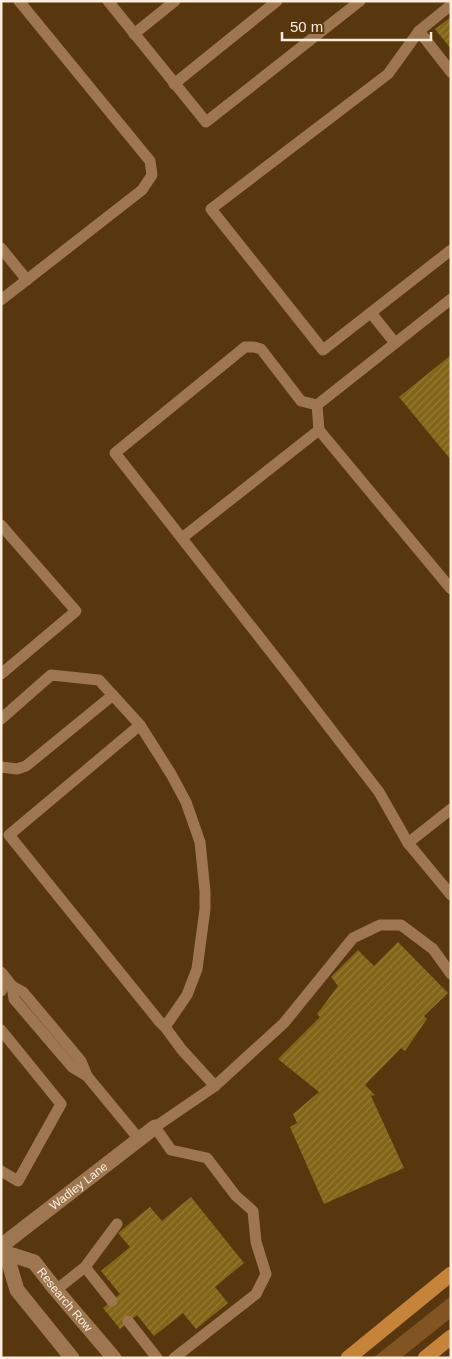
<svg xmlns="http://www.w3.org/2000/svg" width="452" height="1359" viewBox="0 0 452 1359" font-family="Arial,sans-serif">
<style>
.grass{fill:#815421}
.building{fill:url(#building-hatch)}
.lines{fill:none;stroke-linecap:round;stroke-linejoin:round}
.service{stroke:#9e7751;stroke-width:11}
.minor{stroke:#9e7751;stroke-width:15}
.primary{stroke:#c58439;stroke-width:15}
.labels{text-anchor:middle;stroke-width:4.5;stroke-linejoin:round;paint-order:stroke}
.street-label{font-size:12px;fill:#feeddc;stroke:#58360e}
</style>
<defs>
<pattern id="building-hatch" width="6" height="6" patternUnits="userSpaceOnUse" patternTransform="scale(1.25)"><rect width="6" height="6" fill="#836518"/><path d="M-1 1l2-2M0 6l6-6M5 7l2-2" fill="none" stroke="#967b39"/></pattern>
</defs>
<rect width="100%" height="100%" fill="#58360e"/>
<!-- grass -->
<path class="grass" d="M451,1296V1318L401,1358H373Z"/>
<!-- building -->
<g class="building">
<path d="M451,17V49L435,29Z"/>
<path d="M451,355V460L399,397Z"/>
<path d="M398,942L448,993L424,1016L427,1019L405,1051L401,1048L365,1085L375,1095L371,1096L404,1168L324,1204L290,1127L297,1123L293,1114L319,1092L278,1059L320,1017L317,1014L338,986L331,977L358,950L374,966Z"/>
<path d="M191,1197L244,1263L215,1287L228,1303L196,1329L183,1313L154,1336L137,1315L120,1329L103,1308L120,1294L101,1271L130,1247L118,1233L150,1207L162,1221Z"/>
</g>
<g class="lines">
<!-- service -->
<g class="service">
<path d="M108,1L206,122L360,1"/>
<path d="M451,5L419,31L388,74L211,209L323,350L451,250"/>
<path d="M419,31L451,72"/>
<path d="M134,34L175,1"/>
<path d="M174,84L277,1"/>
<path d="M1,248L27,280"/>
<path d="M1,300L142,190L152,175L150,161L19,1"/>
<path d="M371,313L395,343"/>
<path d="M317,405L301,401L261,349L254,347H245L115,453L282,666L379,792L408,843L451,895"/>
<path d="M319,430L451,589"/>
<path d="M1,525L76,611L1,674"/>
<path d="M182,538L319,430L317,405L451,299"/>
<path d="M1,719L51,675L99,680L140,725"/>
<path d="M1,767L17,769L26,766L113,695"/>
<path d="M408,843L451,809"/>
<path d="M1,972L12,986L23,992L81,1061L87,1076L139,1139"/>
<path d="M12,986L14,999L72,1067L87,1076"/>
<path d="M1,991L7,980"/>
<path d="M165,1027L159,1021L9,835L140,725L171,774L186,802L200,842L205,891V909L197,969L187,995L165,1027L182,1050L215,1086"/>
<path d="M1,1030L61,1104L18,1181L1,1171"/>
<path d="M85,1267L112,1301"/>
<path d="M56,1290L85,1267L117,1224"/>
<path d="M128,1321L157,1358"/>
<path d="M174,1358L256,1294L266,1274L256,1242L253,1211L236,1196L207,1158L171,1150L155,1127L215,1086L284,1023L353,938L380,925H401L433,949L451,974"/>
</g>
<!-- minor -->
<g class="minor">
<path id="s1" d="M1,1246L155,1127"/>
<path d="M1,1249L6,1253L17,1290L72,1358"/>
<path id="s2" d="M6,1253L34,1262L56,1290L114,1358"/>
</g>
<!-- primary -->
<g class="primary">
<path d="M348,1358L451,1274"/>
<path d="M425,1358L451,1337"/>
</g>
</g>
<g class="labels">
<!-- street labels -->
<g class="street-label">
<text dy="4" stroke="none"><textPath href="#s1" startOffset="98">Wadley Lane</textPath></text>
<text dy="4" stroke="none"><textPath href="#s2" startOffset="78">Research Row</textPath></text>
</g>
</g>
<!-- border -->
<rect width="452" height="1359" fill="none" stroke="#feeddc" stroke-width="5"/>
<!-- scale -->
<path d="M282 32v8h149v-8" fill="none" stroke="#feeddc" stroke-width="2.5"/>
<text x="290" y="32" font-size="15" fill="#feeddc" stroke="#58360e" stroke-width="4" paint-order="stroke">50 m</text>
</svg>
